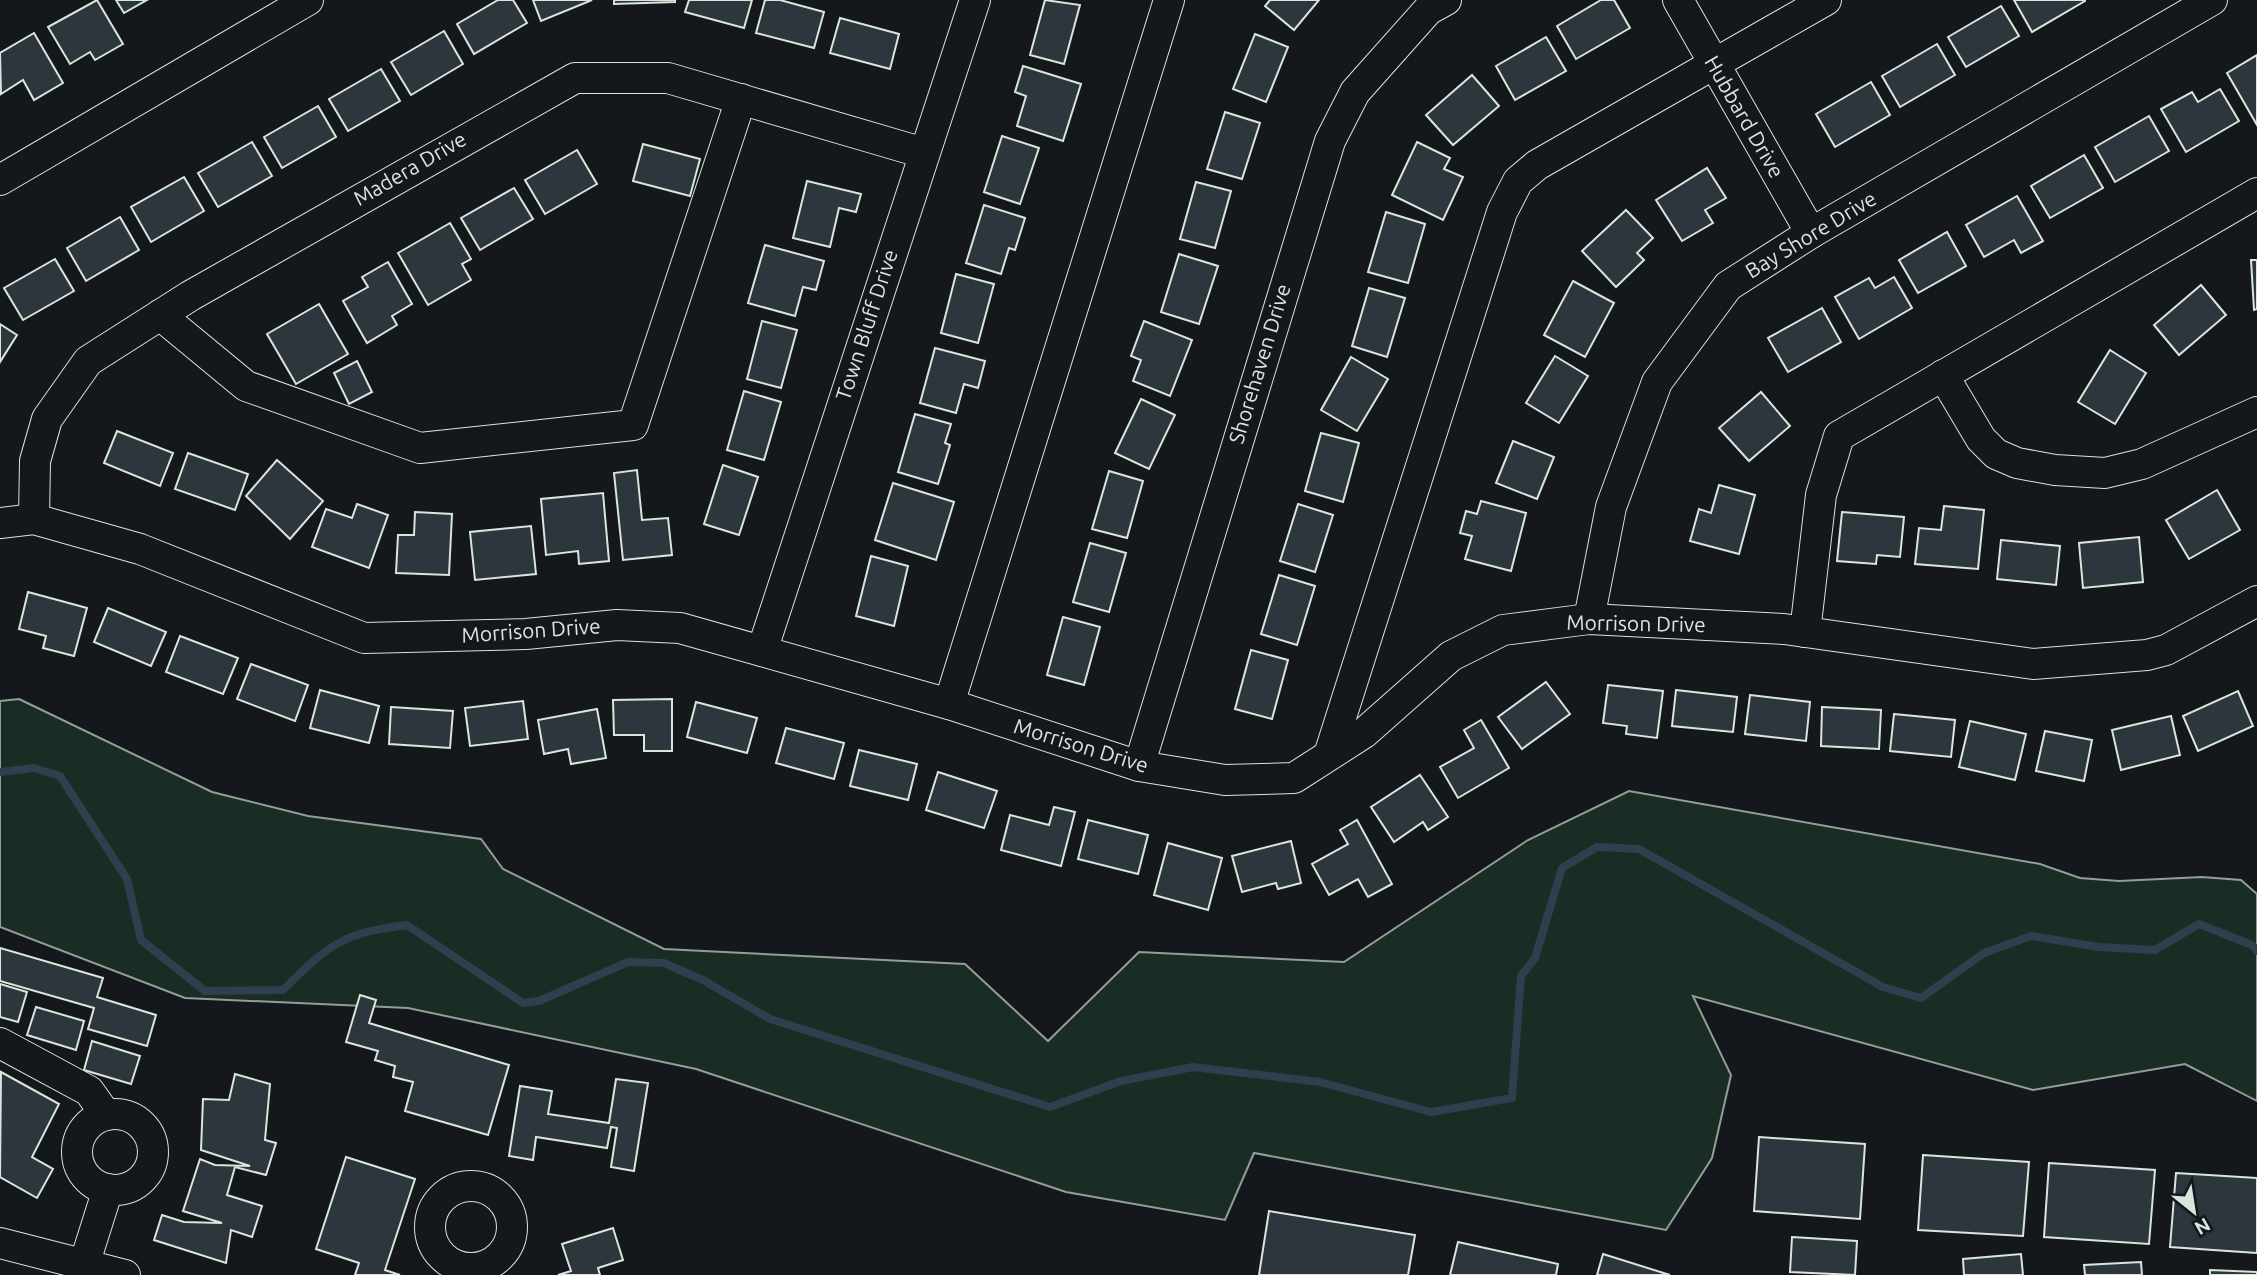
<svg xmlns="http://www.w3.org/2000/svg" width="2257" height="1275" viewBox="0 0 2257 1275" font-family="Ubuntu,sans-serif">
<style>
.green{fill:#1a2d24;stroke:#939e99;stroke-width:2}
.lines{fill:none;stroke-linecap:round;stroke-linejoin:round}
.stream{stroke:#2f3f4d;stroke-width:8}
.building{fill:#2c363c;stroke:#d8e6dc;stroke-width:2}
.minor-casing{stroke:#d8e6dc;stroke-width:32}
.minor{stroke:#14181c;stroke-width:30}
.labels{text-anchor:middle;stroke-width:5;stroke-linejoin:round;paint-order:stroke}
.street-label{font-size:21px;fill:#d8e6dc;stroke:#14181c}
</style>
<rect width="100%" height="100%" fill="#14181c"/>
<!-- green -->
<path class="green" d="M19,699L212,792L308,816L481,839L503,869L664,949L965,964L1048,1041L1139,952L1344,962L1528,840L1629,791L2040,864L2080,878L2119,881L2202,877L2241,880L2257,894V1101L2185,1064L2033,1090L1693,996L1731,1075L1712,1158L1666,1230L1254,1153L1225,1220L1066,1192L696,1069L408,1008L185,998L0,927V701Z"/>
<g class="lines">
<!-- stream -->
<path class="stream" d="M0,772L34,768L60,776L127,879L141,940L205,991L283,990C328,945 342,933 407,925L523,1003L539,1001L628,962L664,963L703,980L770,1019L1050,1107L1121,1081L1193,1067L1320,1082L1431,1112L1512,1098L1521,976L1535,958L1562,868L1597,847L1639,849L1883,987L1921,998L1984,953L2031,936L2099,947L2155,950L2199,924L2252,945L2257,951"/>
</g>
<!-- building -->
<g class="building">
<path d="M97,0L123,44L95,60L90,52L70,64L48,27Z"/>
<path d="M116,0H147L124,13Z"/>
<path d="M498,0H513L527,23L474,54L457,24Z"/>
<path d="M533,0H592L541,21Z"/>
<path d="M614,0H675V2L614,4Z"/>
<path d="M689,0H752L744,28L685,12Z"/>
<path d="M765,0H780L824,12L814,48L756,33Z"/>
<path d="M1045,0L1080,5L1064,64L1030,55Z"/>
<path d="M1270,0H1319L1294,30L1265,6Z"/>
<path d="M1601,0H1614L1630,28L1576,59L1557,26Z"/>
<path d="M2014,0H2085V1L2032,32Z"/>
<path d="M2001,6L2019,36L1966,67L1948,37Z"/>
<path d="M840,18L899,34L890,69L830,53Z"/>
<path d="M444,31L463,64L411,95L391,62Z"/>
<path d="M34,33L63,83L34,100L23,80L1,94L0,53Z"/>
<path d="M1255,34L1288,47L1266,102L1233,89Z"/>
<path d="M1546,37L1566,71L1515,100L1496,66Z"/>
<path d="M1937,44L1955,75L1900,107L1882,76Z"/>
<path d="M2257,55V125L2227,73Z"/>
<path d="M1023,66L1081,84L1063,141L1017,126L1026,96L1015,92Z"/>
<path d="M381,69L400,101L348,131L329,99Z"/>
<path d="M1472,75L1499,106L1453,145L1426,115Z"/>
<path d="M1871,82L1890,115L1835,147L1816,114Z"/>
<path d="M2220,89L2239,121L2186,152L2161,109L2192,92L2198,102Z"/>
<path d="M318,106L336,137L282,168L264,137Z"/>
<path d="M1225,112L1260,123L1242,179L1207,169Z"/>
<path d="M2149,116L2169,151L2115,182L2095,147Z"/>
<path d="M1002,136L1039,148L1020,204L984,192Z"/>
<path d="M252,142L272,176L218,207L198,173Z"/>
<path d="M1417,142L1450,158L1444,169L1463,177L1443,220L1392,195Z"/>
<path d="M643,144L700,159L690,196L633,181Z"/>
<path d="M577,150L597,184L545,214L525,180Z"/>
<path d="M2084,155L2103,188L2050,218L2031,186Z"/>
<path d="M1707,168L1726,198L1705,210L1713,223L1682,241L1656,200Z"/>
<path d="M184,177L204,211L151,242L131,207Z"/>
<path d="M807,181L861,194L856,212L839,208L830,247L793,238Z"/>
<path d="M1196,182L1231,191L1215,248L1180,239Z"/>
<path d="M514,188L533,219L480,250L461,218Z"/>
<path d="M2017,196L2043,241L2021,253L2014,240L1984,257L1966,225Z"/>
<path d="M984,205L1025,218L1015,250L1009,248L1001,274L966,263Z"/>
<path d="M1626,210L1653,238L1637,253L1644,260L1616,287L1582,251Z"/>
<path d="M1386,212L1425,224L1408,283L1368,272Z"/>
<path d="M120,217L139,250L86,281L67,248Z"/>
<path d="M450,223L471,259L462,264L471,280L428,305L398,253Z"/>
<path d="M1947,232L1966,266L1918,293L1899,260Z"/>
<path d="M765,245L824,261L816,290L803,287L795,316L748,303Z"/>
<path d="M1179,254L1218,266L1199,324L1161,312Z"/>
<path d="M55,259L74,291L23,320L4,288Z"/>
<path d="M2251,260H2257V309L2254,310Z"/>
<path d="M388,262L412,304L392,316L397,325L367,343L343,301L368,287L362,277Z"/>
<path d="M956,274L994,284L978,343L941,333Z"/>
<path d="M1894,277L1912,308L1859,339L1835,297L1869,278L1875,288Z"/>
<path d="M1573,281L1614,303L1585,357L1544,335Z"/>
<path d="M2201,285L2226,315L2179,355L2154,325Z"/>
<path d="M1369,288L1405,298L1387,357L1352,346Z"/>
<path d="M319,304L348,354L296,384L267,334Z"/>
<path d="M1822,308L1841,342L1788,372L1768,338Z"/>
<path d="M762,321L797,330L781,388L747,379Z"/>
<path d="M1144,321L1192,340L1170,396L1133,381L1141,360L1131,356Z"/>
<path d="M0,324L17,335L0,362Z"/>
<path d="M935,348L985,361L978,388L964,384L956,413L920,403Z"/>
<path d="M2110,350L2146,373L2115,424L2078,402Z"/>
<path d="M1555,356L1588,376L1559,423L1526,403Z"/>
<path d="M1351,357L1388,379L1357,431L1321,410Z"/>
<path d="M357,361L372,392L349,404L334,373Z"/>
<path d="M744,391L781,402L764,460L727,450Z"/>
<path d="M1761,392L1790,426L1749,461L1719,428Z"/>
<path d="M1141,399L1175,415L1149,469L1115,453Z"/>
<path d="M915,414L951,424L945,443L950,445L938,484L898,472Z"/>
<path d="M117,431L173,453L160,486L104,463Z"/>
<path d="M1321,433L1359,443L1343,502L1305,491Z"/>
<path d="M1513,441L1554,457L1537,499L1496,483Z"/>
<path d="M188,453L248,474L235,510L175,489Z"/>
<path d="M277,460L323,501L290,539L246,496Z"/>
<path d="M723,465L758,477L739,535L704,524Z"/>
<path d="M637,470L642,520L668,518L672,555L623,560L614,473Z"/>
<path d="M1109,471L1143,481L1127,538L1092,529Z"/>
<path d="M893,483L954,502L936,560L875,540Z"/>
<path d="M1719,485L1755,495L1739,554L1690,541L1699,509L1711,513Z"/>
<path d="M2217,490L2240,530L2189,559L2166,520Z"/>
<path d="M603,493L609,561L579,564L578,551L546,555L541,499Z"/>
<path d="M1481,501L1526,513L1511,571L1465,559L1472,536L1460,533L1466,511L1477,514Z"/>
<path d="M357,504L388,515L369,568L312,547L326,509L352,518Z"/>
<path d="M1298,504L1333,515L1315,572L1280,561Z"/>
<path d="M1944,506L1984,510L1978,569L1915,564L1919,528L1941,530Z"/>
<path d="M415,512L452,514L449,575L396,573L398,535H414Z"/>
<path d="M1842,512L1904,517L1900,557L1877,555L1876,564L1837,561Z"/>
<path d="M531,526L536,574L475,580L470,532Z"/>
<path d="M2139,537L2143,582L2083,588L2079,543Z"/>
<path d="M2001,540L2060,546L2056,585L1997,579Z"/>
<path d="M1090,543L1126,553L1109,612L1073,602Z"/>
<path d="M871,556L908,566L894,626L856,616Z"/>
<path d="M1279,575L1315,586L1297,645L1261,634Z"/>
<path d="M28,592L87,608L74,656L43,648L46,636L19,629Z"/>
<path d="M108,608L166,632L151,666L94,642Z"/>
<path d="M1063,617L1100,627L1084,685L1047,675Z"/>
<path d="M180,636L238,658L223,694L166,672Z"/>
<path d="M1251,650L1288,660L1272,719L1235,709Z"/>
<path d="M251,664L308,685L295,721L237,699Z"/>
<path d="M1546,682L1570,714L1522,749L1498,717Z"/>
<path d="M1608,685L1663,691L1657,738L1626,734L1627,726L1603,723Z"/>
<path d="M320,690L379,706L369,743L310,728Z"/>
<path d="M1676,690L1737,697L1733,732L1672,726Z"/>
<path d="M2238,691L2253,726L2198,751L2183,716Z"/>
<path d="M1750,695L1810,702L1806,741L1745,734Z"/>
<path d="M672,699V751H644V735H614L613,700Z"/>
<path d="M523,701L528,739L470,746L465,708Z"/>
<path d="M696,702L757,718L747,753L687,737Z"/>
<path d="M391,707L453,711L450,748L389,744Z"/>
<path d="M1822,707L1881,710L1879,749L1821,746Z"/>
<path d="M597,709L606,758L571,764L568,749L544,754L538,720Z"/>
<path d="M1894,714L1955,720L1951,757L1890,751Z"/>
<path d="M2171,716L2180,755L2121,770L2112,730Z"/>
<path d="M1481,720L1509,768L1458,798L1440,767L1474,748L1464,730Z"/>
<path d="M1970,721L2026,734L2015,780L1959,767Z"/>
<path d="M786,728L844,743L834,779L776,763Z"/>
<path d="M2045,731L2092,740L2084,781L2036,771Z"/>
<path d="M859,750L917,764L908,800L850,786Z"/>
<path d="M938,772L997,791L984,828L926,810Z"/>
<path d="M1420,775L1448,817L1428,830L1423,822L1394,842L1371,807Z"/>
<path d="M1054,807L1075,812L1061,866L1001,850L1010,815L1049,825Z"/>
<path d="M1088,820L1148,835L1138,874L1078,859Z"/>
<path d="M1357,820L1392,884L1368,897L1358,879L1329,895L1312,864L1348,844L1340,830Z"/>
<path d="M1291,841L1301,883L1278,889L1276,883L1242,892L1232,856Z"/>
<path d="M1168,843L1222,858L1208,910L1154,895Z"/>
<path d="M0,948L103,978L97,997L156,1015L147,1046L88,1029L94,1008L0,981Z"/>
<path d="M0,984L27,992L18,1022L0,1017Z"/>
<path d="M360,995L376,1000L369,1023L509,1065L488,1135L405,1111L413,1082L393,1077L395,1066L375,1060L378,1051L346,1042Z"/>
<path d="M36,1007L84,1021L76,1050L27,1035Z"/>
<path d="M92,1041L140,1056L131,1084L84,1070Z"/>
<path d="M1,1072L59,1104L32,1157L53,1169L37,1198L0,1177Z"/>
<path d="M235,1074L270,1084L265,1140L276,1143L266,1175L235,1167L227,1195L262,1206L252,1237L231,1230L226,1263L154,1240L162,1215L184,1222L222,1223L183,1211L200,1159L215,1165L250,1166L201,1150L203,1099L229,1100Z"/>
<path d="M616,1079L648,1083L634,1171L611,1167L617,1128L611,1127L607,1148L536,1137L533,1160L509,1156L520,1086L552,1091L548,1114L609,1123Z"/>
<path d="M1759,1137L1865,1144L1860,1219L1754,1211Z"/>
<path d="M1923,1155L2029,1162L2023,1236L1918,1230Z"/>
<path d="M346,1157L415,1179L385,1270L400,1275H355L359,1263L316,1249Z"/>
<path d="M2049,1163L2155,1170L2149,1244L2044,1237Z"/>
<path d="M2176,1173L2257,1178V1253L2170,1247Z"/>
<path d="M1269,1211L1415,1235L1408,1275H1259Z"/>
<path d="M613,1228L623,1260L598,1268L600,1275H558L571,1271L562,1244Z"/>
<path d="M1792,1237L1857,1241L1855,1275L1790,1272Z"/>
<path d="M1458,1242L1558,1264L1556,1275H1450Z"/>
<path d="M1603,1254L1670,1275H1597Z"/>
<path d="M2021,1254L2023,1275H1964L1963,1259Z"/>
<path d="M2141,1262L2142,1275H2085L2084,1265Z"/>
<path d="M2210,1270L2257,1272V1275H2210Z"/>
</g>
<g class="lines">
<!-- minor casing -->
<g class="minor-casing">
<g id="minor">
<path d="M1678,0L1811,233"/>
<path d="M0,180L308,0"/>
<path d="M160,315L246,386L420,448L633,425L741,99"/>
<path d="M1943,375L1981,439L1996,454L2017,463L2055,470L2105,473L2142,464L2257,412"/>
<path d="M34,519L35,461L47,419L88,361L190,296L575,78H668L924,153"/>
<path d="M0,523L34,519L140,549L364,638L526,634L617,625L680,628L949,704L1139,766L1225,780L1294,778L1364,733L1451,656L1503,630L1589,619L1784,629L2033,664L2147,655L2166,650L2257,601"/>
<path d="M1589,619L1611,507L1657,382L1728,286L1811,233L2212,0"/>
<path d="M1805,632L1821,495L1839,436L2257,193"/>
<path d="M762,651L975,0"/>
<path d="M949,704L1169,0"/>
<path d="M1329,755L1502,212L1518,181L1537,165L1826,0"/>
<path d="M1139,766L1330,141L1355,92L1428,10L1446,0"/>
<path d="M0,1043L89,1091L106,1115"/>
<circle cx="115" cy="1152" r="38"/>
<circle cx="471" cy="1227" r="41"/>
<path d="M0,1243L125,1275"/>
<path d="M84,1265L108,1189"/>
</g>
</g>
<!-- minor -->
<use href="#minor" class="minor"/>
</g>
<g class="labels">
<!-- street labels -->
<g class="street-label">
<text transform="translate(1744 117) rotate(60)" y="7">Hubbard Drive</text>
<text transform="translate(410 169) rotate(-30)" y="7">Madera Drive</text>
<text transform="translate(1811 235) rotate(-31)" y="7">Bay Shore Drive</text>
<text transform="translate(867 325) rotate(-72)" y="7">Town Bluff Drive</text>
<text transform="translate(1260 364) rotate(-73)" y="7">Shorehaven Drive</text>
<text transform="translate(1636 624) rotate(1)" y="7">Morrison Drive</text>
<text transform="translate(531 631) rotate(-4)" y="7">Morrison Drive</text>
<text transform="translate(1081 746) rotate(17)" y="7">Morrison Drive</text>
</g>
</g>
<!-- north arrow -->
<g transform="translate(2194 1212) rotate(150)" stroke="#14181c" stroke-width="5" paint-order="stroke">
<path d="M0-5L12 26L0 18L-12 26Z" fill="#d8e6dc"/>
<text y="-10" font-size="19" font-weight="bold" text-anchor="middle" fill="#d8e6dc">N</text>
</g>
</svg>
